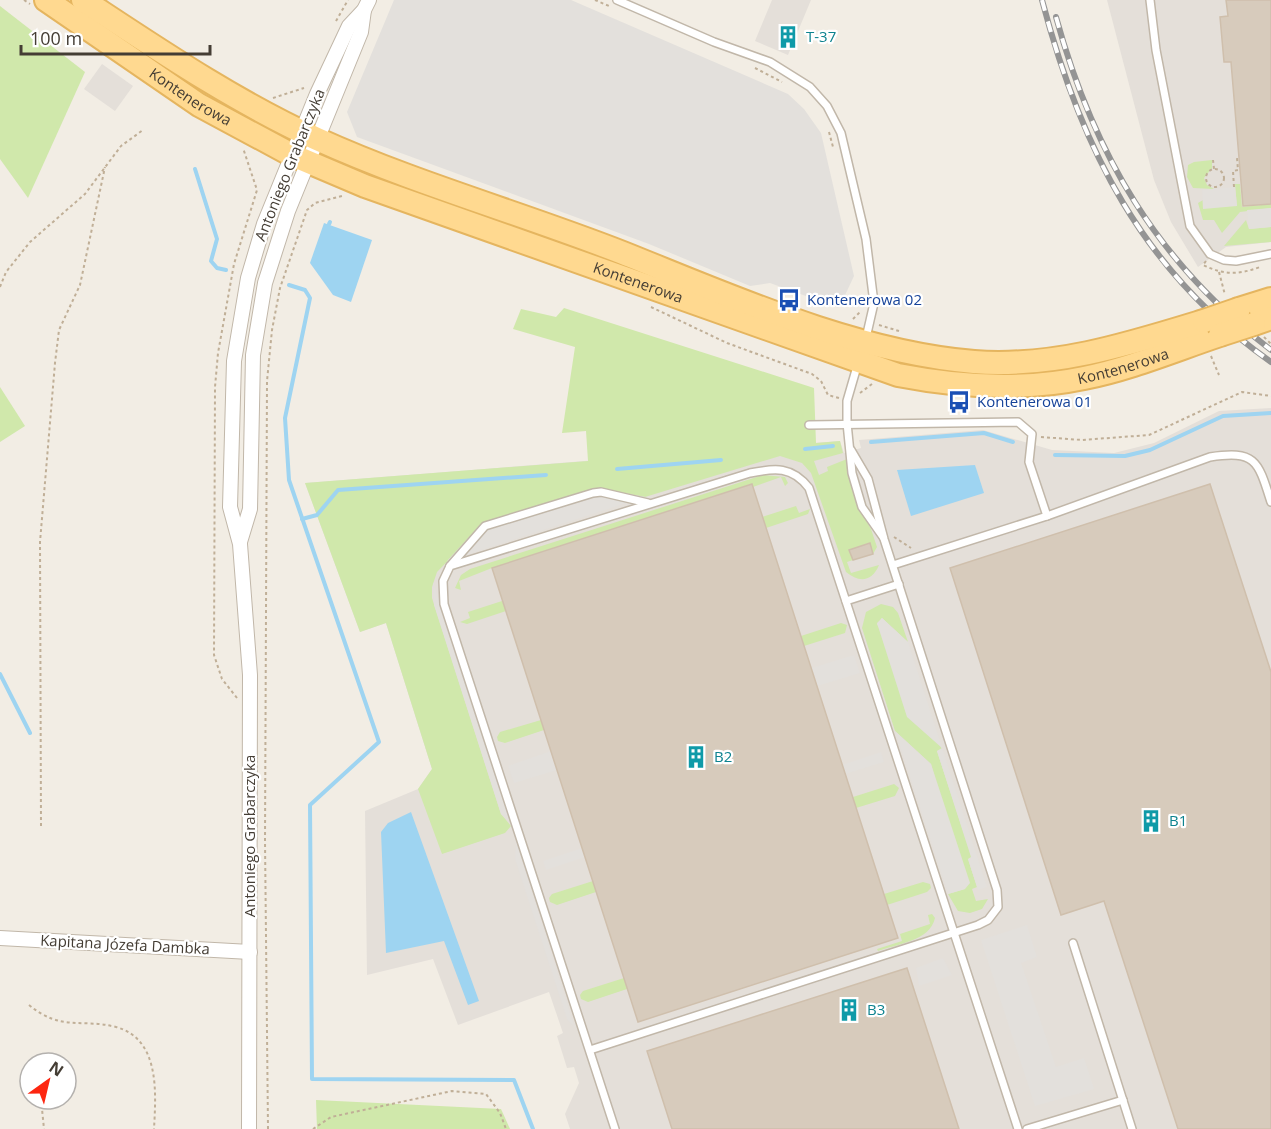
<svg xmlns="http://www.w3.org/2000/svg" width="1271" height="1129" viewBox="0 0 1271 1129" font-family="'Open Sans',sans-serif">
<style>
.industrial{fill:#e4dfd9}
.green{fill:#d0e8ab}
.parking{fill:#e3e0dc}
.water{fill:#9ed4f1}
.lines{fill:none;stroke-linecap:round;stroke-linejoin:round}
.stream{stroke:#9ed4f1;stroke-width:4}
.building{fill:#d7cbbc;stroke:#cfbfac;stroke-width:1.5}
.lane-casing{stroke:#c1b7a9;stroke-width:10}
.street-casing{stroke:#c1b7a9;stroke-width:16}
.primary-casing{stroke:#e5b55f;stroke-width:26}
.path{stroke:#c0af97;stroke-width:2;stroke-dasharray:3 3;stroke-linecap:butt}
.lane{stroke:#fff;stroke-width:7}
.street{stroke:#fff;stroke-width:14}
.primary{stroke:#ffd990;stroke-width:22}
.rail-casing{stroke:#949494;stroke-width:6}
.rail{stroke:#fff;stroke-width:4;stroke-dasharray:11;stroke-linecap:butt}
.primary-bridge-casing{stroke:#e5b55f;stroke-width:26;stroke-linecap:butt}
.primary-bridge{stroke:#ffd990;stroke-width:22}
.labels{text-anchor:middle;stroke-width:4.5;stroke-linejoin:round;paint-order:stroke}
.culture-label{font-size:15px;fill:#0d838f;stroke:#fff;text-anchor:start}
.street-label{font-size:15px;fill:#443d34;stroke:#fff}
.transit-label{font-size:15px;fill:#164399;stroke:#fff;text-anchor:start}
</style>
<rect width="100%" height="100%" fill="#f2ede4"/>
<!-- industrial -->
<g class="industrial">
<path d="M772,0H811L788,55L755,41Z"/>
<path d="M1107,0H1271V242L1226,247L1198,267L1171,222L1154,180Z"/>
<path d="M102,64L133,86L115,111L84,89Z"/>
<path d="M1271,408V1129H570L565,1114L579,1083L574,1067L567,1068L557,1036L563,1033L549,992L458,1025L433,959L367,975L365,811L418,789L432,769L386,623L360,632L305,483L840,441L844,453L861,448L859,440L983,430L1052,450L1114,453L1154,443L1219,411Z"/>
</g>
<!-- green -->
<g class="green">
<path d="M0,6L85,72L28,198L0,159Z"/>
<path d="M1212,160V168L1204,178L1207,185L1214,189L1193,188L1187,177L1188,165L1194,162Z"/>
<path d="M1235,184H1240L1242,207L1271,204V208L1240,212L1222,233L1214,220H1203L1198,203L1203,200L1237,206Z"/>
<path d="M1246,220L1249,229L1271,227V242L1224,246Z"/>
<path d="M564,308L814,388L816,443L840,441L843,453L814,461L819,475L828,471L827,467L847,459L856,503L871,529L877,547L873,554L869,543L850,550L853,560L847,562L851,573L879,565C872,582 859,583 846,572L811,473L802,463L780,456L645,497L597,488L485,523L437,572L432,587V598L501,814L511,826L505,833L442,854L418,789L432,769L386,623L360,632L305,483L588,461L586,431L562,433L575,347L513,329L521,309L556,317Z"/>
<path d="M0,387L25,426L0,442Z"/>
<path d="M763,475L785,477L788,483L785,486L781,477L753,487L751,484L492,568L459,581L461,590L455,588L461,575L470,569Z"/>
<path d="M796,506L799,513L810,509L808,514L766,528L762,517Z"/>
<path d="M502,601L506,611L467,624L460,622L470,618L468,612Z"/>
<path d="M881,604L893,607L898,613L908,642L882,618L877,624L942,749L937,751L972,858L968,859L977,887L972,889L976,901L988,899L982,909L970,913L958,911L948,894L965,889L931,764L895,731L862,628L866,612Z"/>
<path d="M841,623L847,625L845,633L804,646L801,636Z"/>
<path d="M541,720L544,730L505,743L498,741L497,737L500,732Z"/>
<path d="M894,784L899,788L895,796L856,808L853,797Z"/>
<path d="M593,881L596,892L557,905L550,902L549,898L552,894Z"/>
<path d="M923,882L930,884L931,888L927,892L887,905L884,894Z"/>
<path d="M932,914L935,918C930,941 897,944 878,951L877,949L902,941L900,934L930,924L928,915Z"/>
<path d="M624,978L627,989L588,1002L581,999L580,995L583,991Z"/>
<path d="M316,1100L501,1109L510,1129H317Z"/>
</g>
<!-- parking -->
<g class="parking">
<path d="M394,0H571L788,94L804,109L821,133L854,276L839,308L770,283L750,286L649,244L357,137L347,112Z"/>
<path d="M1235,187L1237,206L1203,209L1202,190Z"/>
<path d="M1271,208V227L1249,229L1247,210Z"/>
<path d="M597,488L645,497L447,561L481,524Z"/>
<path d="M433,582L511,823L501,814L434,605Z"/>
<path d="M882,618L908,642L987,887L978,890L977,887L968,859L971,857L937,751L942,748L907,717L877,623Z"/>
<path d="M854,655L860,673L817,686L812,668Z"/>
<path d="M895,731L931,764L970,883L965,889L948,894Z"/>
<path d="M551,751L557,770L514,783L508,766Z"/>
<path d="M881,752L884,762L845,774L842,765Z"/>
<path d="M516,841L575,1028L567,1019L515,859Z"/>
<path d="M582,848L585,857L546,870L543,861Z"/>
<path d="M1027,925L1037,957L1021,963L1056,1067L1084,1058L1094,1089L1035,1106L981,940Z"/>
<path d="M943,958L952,975L919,986L916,968Z"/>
</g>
<!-- water -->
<g class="water">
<path d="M324,223L372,240L351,302L333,295L310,263Z"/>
<path d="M975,465L984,493L911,516L897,470Z"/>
<path d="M411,812L479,1001L468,1005L444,941L386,953L381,832L388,823Z"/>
</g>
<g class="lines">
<!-- stream -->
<g class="stream">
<path d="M195,169L217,239L211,261L217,268L226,270"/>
<path d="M329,224L330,222"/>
<path d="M289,285L305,290L310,298L285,418L289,480L379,742L310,805L312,1079L514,1080L533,1129"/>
<path d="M871,442L984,433L1013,442"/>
<path d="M805,449L833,446"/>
<path d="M1055,455L1125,456L1150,450L1223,416L1271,413"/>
<path d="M617,469L721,460"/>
<path d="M302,519L317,515L338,490L546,475"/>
<path d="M0,674L30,733"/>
</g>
</g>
<!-- building -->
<g class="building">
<path d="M1226,0H1271V204L1243,206L1231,62H1224L1220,17L1228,16Z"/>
<path d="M752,484L898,938L638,1022L492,568Z"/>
<path d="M1210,484L1271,672V1129H1178L1104,901L1061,915L950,568Z"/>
<path d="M870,543L873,554L853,560L849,550Z"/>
<path d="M907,968L959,1129H672L647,1051Z"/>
</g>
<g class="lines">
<!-- lane casing -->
<g class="lane-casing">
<g id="lane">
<path d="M617,0L714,42L770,62L810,87L827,106L841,133L866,239L874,303L866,338"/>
<path d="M1150,0L1156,50L1190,226L1210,254L1224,260L1236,261L1271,254"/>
<path d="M858,363L847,401V423L852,473L862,507L883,537"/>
<path d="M809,425L1018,422L1032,434L1029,462L1047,516"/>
<path d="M893,565L1047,516L1210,457C1256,450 1258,461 1271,502"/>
<path d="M450,566L485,526L593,493L601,492L648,503"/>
<path d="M846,601L899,584"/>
<path d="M1073,943L1132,1129"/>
<path d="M590,1050L978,925L988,920L998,907L997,890L884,539L868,479L851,450"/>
<path d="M615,1129L444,604L443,581L450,566L750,473C775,468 792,466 809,488L1018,1129"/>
<path d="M1027,1129L1123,1100"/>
</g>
</g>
<!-- street casing -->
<g class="street-casing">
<g id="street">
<path d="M240,542L250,509L253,355L265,283L288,211L361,32L364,10"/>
<path d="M0,938L250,952"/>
<path d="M249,1129L250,675L240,544L230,507L234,361L248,278L264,224L317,94L349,26L364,10L369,0"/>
</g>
</g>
<!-- primary casing -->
<g class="primary-casing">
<g id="primary">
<path id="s1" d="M46,0L199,105L292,155L365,186L898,375C960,387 1022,391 1084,378C1130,369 1175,350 1220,335"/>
<path d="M83,0C159,50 234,101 317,139C416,184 521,213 623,253C733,297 855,352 974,362C1054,368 1129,344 1204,321"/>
<path d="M1239,309L1271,299"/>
<path d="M1254,324L1271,318"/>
</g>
</g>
<!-- path -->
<g class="path">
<path d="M24,0L30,4"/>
<path d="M595,0L609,6"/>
<path d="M336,21L348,0"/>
<path d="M755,68L782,82"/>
<path d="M273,98L304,88"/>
<path d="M829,132L833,147"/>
<path d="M1213,160L1214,169"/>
<circle cx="1215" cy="178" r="9"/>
<path d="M1234,187L1233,171L1238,170L1237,158"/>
<path d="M1206,261L1203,265C1224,275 1238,275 1260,267"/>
<path d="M1219,272L1225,295"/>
<path d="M0,287L6,272L30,242L85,194L121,146L143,130"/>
<path d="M651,307L727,343L812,374L821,381L828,395L839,398"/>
<path d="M853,319L861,311"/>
<path d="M879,325L899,331"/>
<path d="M1264,337L1271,344"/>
<path d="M1211,356L1219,375"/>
<path d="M860,393L872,384"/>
<path d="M1041,437L1082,440L1149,435L1242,392L1271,396"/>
<path d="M894,537L911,548"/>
<path d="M237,698L222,679L214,655L215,387L218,353L234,264L257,190L243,148"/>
<path d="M41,826L40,542L55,363L59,330L80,285L105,167"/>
<path d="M29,1005C62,1032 81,1018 116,1027C160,1039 156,1092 154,1129"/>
<path d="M41,1099L44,1129"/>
<path d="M268,1129L265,841L267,381L272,330L280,288L307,210L315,203L342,196"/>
<path d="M313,1129L331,1117L452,1091L486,1094L500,1113L506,1129"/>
</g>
<!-- lane -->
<use href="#lane" class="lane"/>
<!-- street -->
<use href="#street" class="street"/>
<!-- primary -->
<use href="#primary" class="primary"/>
<!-- rail casing -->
<g class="rail-casing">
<g id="rail">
<path d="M1042,0C1081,148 1142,271 1271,362"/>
<path d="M1056,17C1094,155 1157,262 1271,350"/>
</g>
</g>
<!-- rail -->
<use href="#rail" class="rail"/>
<!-- primary-bridge casing -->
<g class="primary-bridge-casing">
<g id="primary-bridge">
<path d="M1204,321L1239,309"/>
<path d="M1220,335L1254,324"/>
</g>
</g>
<!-- primary-bridge -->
<use href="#primary-bridge" class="primary-bridge"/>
</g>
<!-- icons -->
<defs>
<g id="building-bare" transform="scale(1.8)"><path d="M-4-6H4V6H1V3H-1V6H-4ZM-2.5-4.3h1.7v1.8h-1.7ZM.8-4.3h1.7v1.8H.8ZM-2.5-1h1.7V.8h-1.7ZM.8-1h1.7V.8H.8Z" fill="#0f9aa8" stroke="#fff" stroke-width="2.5" paint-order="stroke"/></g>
<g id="bus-bare" transform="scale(1.8)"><path d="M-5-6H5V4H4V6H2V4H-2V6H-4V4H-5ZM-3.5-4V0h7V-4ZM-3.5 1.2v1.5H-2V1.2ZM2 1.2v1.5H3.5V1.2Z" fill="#1a4fb4" stroke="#fff" stroke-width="2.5" paint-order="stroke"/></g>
</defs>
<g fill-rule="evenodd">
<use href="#building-bare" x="788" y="37"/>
<use href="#bus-bare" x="789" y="300"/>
<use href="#bus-bare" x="959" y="402"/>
<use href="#building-bare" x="696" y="757"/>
<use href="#building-bare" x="1151" y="821"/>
<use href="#building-bare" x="849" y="1010"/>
</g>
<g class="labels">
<!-- culture labels -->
<g class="culture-label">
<text x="806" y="42">T-37</text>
<text x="714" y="762">B2</text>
<text x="1169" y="826">B1</text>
<text x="867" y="1015">B3</text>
</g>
<!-- street labels -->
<g class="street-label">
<text dy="5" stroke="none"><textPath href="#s1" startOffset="174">Kontenerowa</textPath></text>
<text transform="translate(290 165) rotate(-68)" y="5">Antoniego Grabarczyka</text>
<text dy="5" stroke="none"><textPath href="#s1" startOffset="660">Kontenerowa</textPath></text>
<text dy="5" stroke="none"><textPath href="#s1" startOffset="1164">Kontenerowa</textPath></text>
<text transform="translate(250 836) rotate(-90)" y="5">Antoniego Grabarczyka</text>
<text transform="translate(125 945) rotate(3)" y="5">Kapitana Józefa Dambka</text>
</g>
<!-- transit labels -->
<g class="transit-label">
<text x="807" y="305">Kontenerowa 02</text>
<text x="977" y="407">Kontenerowa 01</text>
</g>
</g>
<!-- north arrow -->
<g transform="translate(48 1081) rotate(34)"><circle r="28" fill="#ffffff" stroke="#b4b1ae" stroke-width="1.5"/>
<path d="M0-4.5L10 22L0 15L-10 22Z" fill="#fd2610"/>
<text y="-9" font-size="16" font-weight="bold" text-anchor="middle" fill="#443d34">N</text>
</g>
<!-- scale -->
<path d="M21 45v9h189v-9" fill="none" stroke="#443d34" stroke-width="3"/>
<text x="30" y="45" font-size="18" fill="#443d34" stroke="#ffffff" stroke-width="4.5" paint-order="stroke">100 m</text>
</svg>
